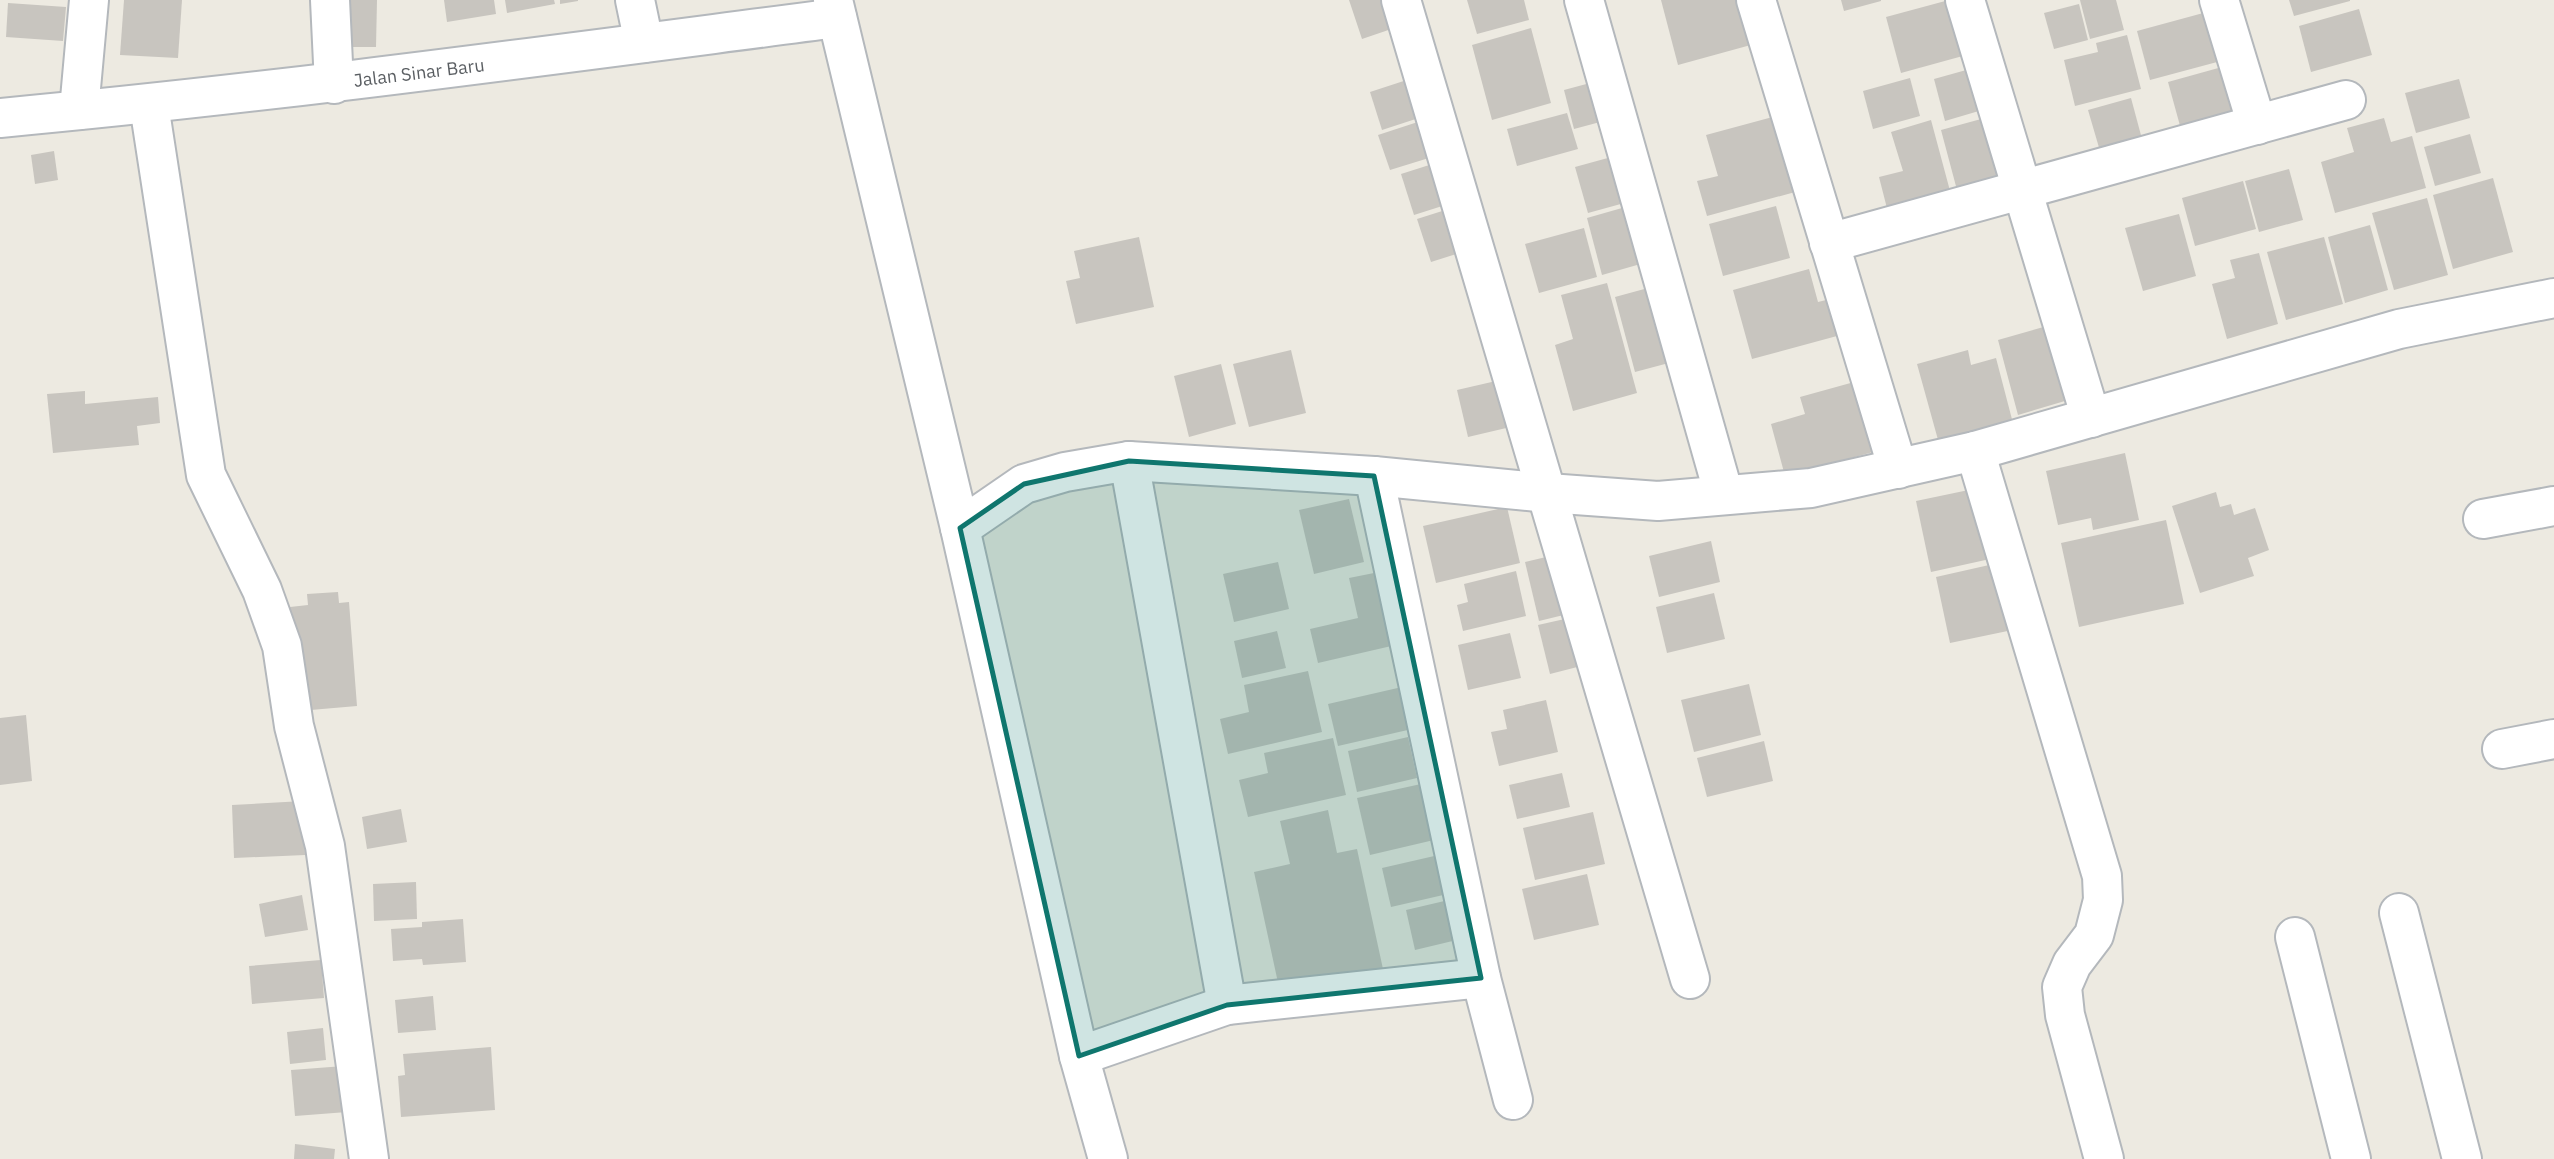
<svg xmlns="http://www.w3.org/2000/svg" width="2554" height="1159" viewBox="0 0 2554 1159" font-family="'IBM Plex Sans',sans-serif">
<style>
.building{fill:#c8c5bf}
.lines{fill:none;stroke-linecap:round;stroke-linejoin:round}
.minor-casing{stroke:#b4b8bc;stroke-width:42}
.minor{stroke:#fff;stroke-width:38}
.marked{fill:#0f766e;fill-opacity:0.2;stroke:#0f766e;stroke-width:5;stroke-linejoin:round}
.labels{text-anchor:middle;stroke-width:5;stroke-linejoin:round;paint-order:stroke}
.street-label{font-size:18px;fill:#5a5e62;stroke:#fff}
</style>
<rect width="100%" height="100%" fill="#edeae1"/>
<!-- building -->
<g class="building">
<path d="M124,0H182L178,58L120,55Z"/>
<path d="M341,0H377L376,47H341Z"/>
<path d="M444,0H494L496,14L447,22Z"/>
<path d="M505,0H554L555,4L507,13Z"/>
<path d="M560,0H578V1L560,4Z"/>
<path d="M1349,0H1399L1406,24L1362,39Z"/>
<path d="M1467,0H1524L1529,20L1477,34Z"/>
<path d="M1661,0H1746L1758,43L1678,65Z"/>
<path d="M1841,0H1881V1L1844,11Z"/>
<path d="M1949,0L1970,54L1901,73L1886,17Z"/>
<path d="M2080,0H2116L2124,30L2090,39Z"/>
<path d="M2289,0H2350V1L2294,16Z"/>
<path d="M8,3L66,7L63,41L6,37Z"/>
<path d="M2079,4L2088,40L2054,49L2044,13Z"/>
<path d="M2218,9L2232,58L2150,80L2137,31Z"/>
<path d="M2359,9L2372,55L2311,72L2299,26Z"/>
<path d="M1531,28L1551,103L1492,120L1472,45Z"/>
<path d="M2127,35L2141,89L2075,106L2064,60L2098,52L2096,43Z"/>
<path d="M1977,67L1989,108L1945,121L1934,79Z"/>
<path d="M2222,67L2236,118L2182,133L2168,82Z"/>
<path d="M1419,76L1431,114L1382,130L1370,92Z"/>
<path d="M1910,78L1920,116L1873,129L1863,91Z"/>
<path d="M1605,79L1615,118L1574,129L1564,90Z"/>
<path d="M2459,79L2470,118L2416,133L2405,93Z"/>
<path d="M2131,98L2142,139L2100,151L2088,110Z"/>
<path d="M1567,113L1578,149L1517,166L1507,129Z"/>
<path d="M1784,114L1806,189L1707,216L1697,181L1718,176L1706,135Z"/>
<path d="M1992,116L2007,176L1957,190L1941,130Z"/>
<path d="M1433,117L1445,153L1390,170L1378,135Z"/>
<path d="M2384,118L2391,142L2412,136L2426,188L2335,213L2321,162L2354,152L2347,128Z"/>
<path d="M1931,120L1953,202L1890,220L1879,177L1903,171L1891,132Z"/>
<path d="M2470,134L2481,173L2435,186L2424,147Z"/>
<path d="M54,151L58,180L35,184L31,155Z"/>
<path d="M1615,156L1628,202L1588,213L1575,167Z"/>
<path d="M1445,160L1458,201L1414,215L1401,174Z"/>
<path d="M2289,169L2303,220L2259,232L2245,181Z"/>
<path d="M2493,178L2513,252L2453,269L2433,195Z"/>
<path d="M2243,181L2256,229L2195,246L2182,198Z"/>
<path d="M2427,198L2448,275L2394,290L2372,213Z"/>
<path d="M1458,206L1472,249L1431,262L1417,219Z"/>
<path d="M1629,206L1644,263L1602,275L1587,218Z"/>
<path d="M1776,206L1790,258L1723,276L1709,224Z"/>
<path d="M2179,214L2196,276L2143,291L2125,228Z"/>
<path d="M2370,225L2388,290L2345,303L2328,237Z"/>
<path d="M1584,228L1597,277L1539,293L1525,244Z"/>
<path d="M1139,237L1154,307L1076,324L1066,281L1080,278L1074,251Z"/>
<path d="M2324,237L2343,304L2286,320L2267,252Z"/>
<path d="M2259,253L2278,324L2227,339L2212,284L2235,278L2230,260Z"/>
<path d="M1809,269L1818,302L1838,297L1848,333L1752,359L1733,290Z"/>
<path d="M1607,283L1637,393L1573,411L1555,345L1573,339L1561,295Z"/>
<path d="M1659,285L1680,360L1635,372L1615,297Z"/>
<path d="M2054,324L2075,398L2018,415L1998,340Z"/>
<path d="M1291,350L1306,413L1249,427L1233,364Z"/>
<path d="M1968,350L1971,365L1996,358L2014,427L1940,447L1917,364Z"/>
<path d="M1221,364L1236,424L1189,437L1174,376Z"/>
<path d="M1509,378L1519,425L1468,437L1457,390Z"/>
<path d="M1865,379L1884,449L1785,476L1771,424L1805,414L1800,397Z"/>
<path d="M85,391V404L158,397L160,423L137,426L139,445L53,453L47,394Z"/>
<path d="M2125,453L2139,520L2093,530L2091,518L2058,525L2046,471Z"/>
<path d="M1983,487L1999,557L1931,572L1916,501Z"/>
<path d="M2216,492L2220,507L2231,504L2234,515L2255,508L2269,550L2248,558L2254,576L2200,593L2172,506Z"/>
<path d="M1349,499L1364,562L1314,574L1299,510Z"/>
<path d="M1507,507L1520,563L1436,583L1423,526Z"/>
<path d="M2166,520L2184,604L2079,627L2061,543Z"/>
<path d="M1711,541L1720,582L1659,597L1649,556Z"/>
<path d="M1563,553L1576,612L1539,621L1525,562Z"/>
<path d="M2007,561L2022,628L1950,643L1936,577Z"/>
<path d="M1278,562L1289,609L1234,622L1223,574Z"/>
<path d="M1384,571L1400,644L1318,663L1310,629L1358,618L1349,578Z"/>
<path d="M1516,571L1526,616L1463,631L1457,605L1468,602L1464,584Z"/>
<path d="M338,592L339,603L349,602L357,706L299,711L290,607L308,605L307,594Z"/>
<path d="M1714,593L1725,639L1667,653L1656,607Z"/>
<path d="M1578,616L1589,664L1550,674L1538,625Z"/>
<path d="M1277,631L1286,668L1242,678L1234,641Z"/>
<path d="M1510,633L1521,678L1468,690L1458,645Z"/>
<path d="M1308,671L1322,732L1228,754L1220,719L1249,712L1244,685Z"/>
<path d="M1749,684L1761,735L1694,752L1681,700Z"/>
<path d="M1402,687L1412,729L1338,746L1328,704Z"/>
<path d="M1546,700L1558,752L1499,766L1491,732L1507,729L1503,710Z"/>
<path d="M26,715L32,781L0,785V718Z"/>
<path d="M1408,737L1417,778L1357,792L1348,751Z"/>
<path d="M1333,738L1346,795L1248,817L1239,780L1268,773L1264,753Z"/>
<path d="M1764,741L1773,781L1707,797L1697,758Z"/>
<path d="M1562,773L1570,807L1517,819L1509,785Z"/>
<path d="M1421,784L1434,840L1370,855L1357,798Z"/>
<path d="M303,801L305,855L234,858L232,805Z"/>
<path d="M401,809L407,842L367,849L362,817Z"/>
<path d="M1328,810L1337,853L1357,849L1383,969L1280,992L1254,872L1290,864L1280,821Z"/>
<path d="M1593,812L1605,864L1535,880L1523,828Z"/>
<path d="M1443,854L1452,893L1391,907L1382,868Z"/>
<path d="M1587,874L1599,925L1534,940L1522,889Z"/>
<path d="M416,882L417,919L374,921L373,884Z"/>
<path d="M302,895L308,930L265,937L259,904Z"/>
<path d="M1453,899L1461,939L1415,950L1406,910Z"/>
<path d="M463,919L466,962L423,965L422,959L393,961L391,929L422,927V922Z"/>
<path d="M321,960L324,998L252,1004L249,966Z"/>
<path d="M433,996L436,1030L398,1033L395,1000Z"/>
<path d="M323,1028L326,1060L290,1064L287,1032Z"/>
<path d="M491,1047L495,1110L401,1117L398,1076L405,1075L403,1054Z"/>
<path d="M344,1066L347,1112L295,1116L291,1070Z"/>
<path d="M295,1144L335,1149L334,1159H294Z"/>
</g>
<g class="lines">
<!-- minor casing -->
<g class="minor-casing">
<g id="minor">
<path d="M330,0L334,84"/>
<path d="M635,0L644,43"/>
<path d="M833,0L960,528L1079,1056L1108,1159"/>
<path d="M1401,0L1690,979"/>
<path d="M1584,0L1724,495"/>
<path d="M1756,0L1898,469"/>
<path d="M1965,0L2091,418"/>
<path d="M2219,0L2257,125"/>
<path d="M149,105L206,475L262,590L282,646L294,726L325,846L369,1159"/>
<path d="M79,110L89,0"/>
<path d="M0,118C280,92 558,54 837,18"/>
<path d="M1829,243L2346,100"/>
<path d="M1975,451L2102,876L2103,900L2094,935L2072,964L2062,987L2065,1015L2104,1159"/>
<path d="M1129,461L1227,1005"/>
<path d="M1374,476L1481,978L1513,1100"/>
<path d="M2483,519L2554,506"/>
<path d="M960,528L1024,484L1065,472L1129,461L1374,476L1548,493L1658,501L1811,488L1975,451L2399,329L2554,298"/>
<path d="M2502,749L2554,739"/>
<path d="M2399,913L2462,1159"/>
<path d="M2295,937L2351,1159"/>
<path d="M1079,1056L1227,1005L1481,978"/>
</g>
</g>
<!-- minor -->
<use href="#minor" class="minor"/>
</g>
<!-- marked area -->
<path class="marked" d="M1129,461L1374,476L1481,978L1227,1005L1079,1056L960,528L1024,484Z"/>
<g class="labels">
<!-- street labels -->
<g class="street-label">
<text transform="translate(419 73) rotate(-7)" y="6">Jalan Sinar Baru</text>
</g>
</g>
</svg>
